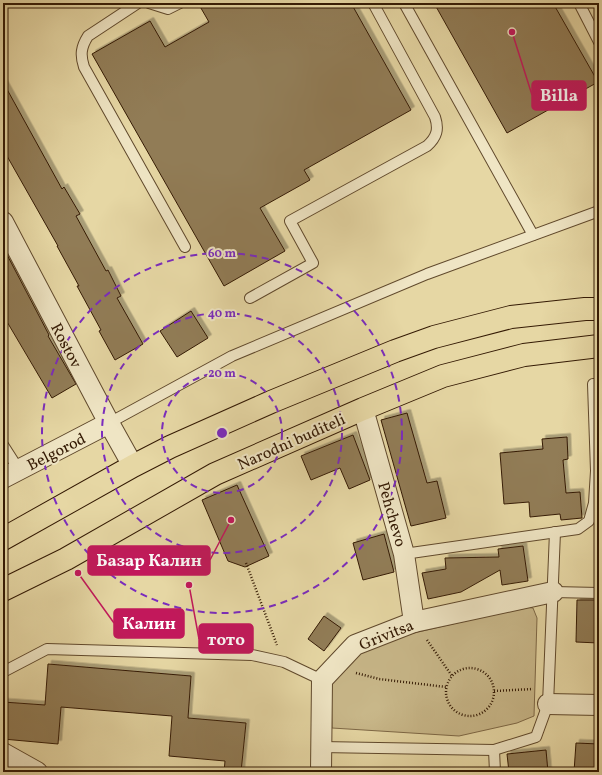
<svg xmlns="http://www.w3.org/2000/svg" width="602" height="775" viewBox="0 0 602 775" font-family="Vollkorn,serif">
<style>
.green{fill:#c8b789;stroke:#7e6846}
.building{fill:#917c57;stroke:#341a04;filter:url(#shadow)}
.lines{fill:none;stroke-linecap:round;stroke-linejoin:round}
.service-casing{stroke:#60492c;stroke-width:12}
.minor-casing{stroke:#60492c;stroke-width:22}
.primary-casing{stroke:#341a04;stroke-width:24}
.path{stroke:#341a04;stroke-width:2.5;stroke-dasharray:1 2;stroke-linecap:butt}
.service{stroke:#efe5c4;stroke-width:10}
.minor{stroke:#efe5c4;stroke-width:20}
.primary{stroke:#e6d7a4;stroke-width:22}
.ring{fill:none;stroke:#7b2cbf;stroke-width:2;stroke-dasharray:7 5}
.labels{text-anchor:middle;stroke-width:4;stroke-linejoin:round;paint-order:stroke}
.street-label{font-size:16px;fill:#341a04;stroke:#efe5c4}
.centre{fill:#7b2cbf;stroke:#efe5c4;stroke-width:2}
.ring-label{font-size:12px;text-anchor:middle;font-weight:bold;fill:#7b2cbf;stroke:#efe5c4;stroke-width:4;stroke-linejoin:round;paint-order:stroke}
.leader{fill:none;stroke:#c2185b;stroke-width:1.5}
.callout-dot{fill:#c2185b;stroke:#efe5c4;stroke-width:1.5}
.callout{fill:#c2185b;stroke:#c2185b;stroke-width:1.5}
.callout-label{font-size:17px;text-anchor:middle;font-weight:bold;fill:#fff}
</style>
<defs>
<filter id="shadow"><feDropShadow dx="3.5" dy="-3.5" stdDeviation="0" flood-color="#0004"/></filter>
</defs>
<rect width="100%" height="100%" fill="#e6d7a4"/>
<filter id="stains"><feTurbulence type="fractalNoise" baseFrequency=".005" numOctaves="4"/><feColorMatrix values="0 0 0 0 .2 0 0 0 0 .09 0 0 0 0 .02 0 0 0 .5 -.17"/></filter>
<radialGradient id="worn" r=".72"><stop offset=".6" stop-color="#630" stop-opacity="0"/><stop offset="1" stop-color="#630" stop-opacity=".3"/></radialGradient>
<!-- green -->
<path class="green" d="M525,607L533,608L537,618L534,716L517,723L459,736L332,728L331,680L359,653L384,640Z"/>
<!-- building -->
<g class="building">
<path d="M198,3H351L411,110L304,170L310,180L260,208L285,251L224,286L92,54L150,21L165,47L209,22Z"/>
<path d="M434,3H553L598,82L507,133Z"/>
<path d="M3,82L62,189L64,187L80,214L76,216L106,271L108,270L121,296L117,298L143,344L115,360L99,331L101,330L77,286H79L57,246H58L3,149Z"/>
<path d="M3,247L49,335L48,336L76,384L52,398L3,315Z"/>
<path d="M191,311L208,338L177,357L160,331Z"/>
<path d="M407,413L427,483L437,481L446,518L411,526L381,420Z"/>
<path d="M353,435L370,480L349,489L340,468L311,480L301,456Z"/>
<path d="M567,437L568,459L563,460L566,493L580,492L582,518L561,520L560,514L530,517L529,502L504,504L500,453L543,449L542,439Z"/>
<path d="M237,485L269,556L245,567L228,561L202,500Z"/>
<path d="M384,534L394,572L363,580L353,543Z"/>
<path d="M523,546L528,581L502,585L500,570L461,592L428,599L422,573L446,569L445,558L499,557L498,549Z"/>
<path d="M577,600H599V643L576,642Z"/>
<path d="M324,616L341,628L324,651L308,639Z"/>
<path d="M48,664L191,676L188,718L246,723L241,772H224L225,761L169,756L172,716L61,707L58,744L3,739V702L45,705Z"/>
<path d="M576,743L599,744V772H574Z"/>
<path d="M546,750L548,772H533L532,770L509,772L507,754Z"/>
</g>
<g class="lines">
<!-- service casing -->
<g class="service-casing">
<g id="service">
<path d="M138,3L88,36C81,47 80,55 84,67L185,247"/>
<path d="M149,3L168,9L180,3"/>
<path d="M404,3L533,235"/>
<path d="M579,3L599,42"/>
<path d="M250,298L313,263L290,221L427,146C437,137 439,129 435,117L373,3"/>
<path d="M599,384H593L596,471H599"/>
<path d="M109,423L232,356L427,274L599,211"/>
<path d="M3,445L19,470"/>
<path d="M404,554L578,529L589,521L594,503L596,471"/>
<path d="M553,592L599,593"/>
<path d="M3,672L47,649L252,655L284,662L322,680"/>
<path d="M321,747L494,750L536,737L548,704L555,532"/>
<path d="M494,750L495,772"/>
</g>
</g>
<!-- minor casing -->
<g class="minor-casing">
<g id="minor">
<path d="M3,222L109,423L133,466"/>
<path d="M363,409L404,554L414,622"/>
<path d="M3,478L109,423"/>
<path d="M548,704L599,705"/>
<path d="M3,753L37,772"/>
<path d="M321,772L322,680L355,645L414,622L553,592"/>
</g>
</g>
<!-- primary casing -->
<g class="primary-casing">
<g id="primary">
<path d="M3,539L133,466L170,447L271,402L395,351L434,337L511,317L585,309H599"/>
<path d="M3,590L66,559L215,474L363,409L443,376L524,355L599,346"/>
</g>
</g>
<!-- path -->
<g class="path">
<path d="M246,563L277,645"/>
<path d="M427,640L452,676"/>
<circle cx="470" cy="692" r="24"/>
<path d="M356,673L379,679L446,687"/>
<path d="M494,691L533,689"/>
</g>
<!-- service -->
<use href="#service" class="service"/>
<!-- minor -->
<use href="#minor" class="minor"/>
<!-- primary -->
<use href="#primary" class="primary"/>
</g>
<!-- distance rings -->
<g class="ring">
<circle cx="222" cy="433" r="60"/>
<circle cx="222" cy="433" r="120"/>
<circle cx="222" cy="433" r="180"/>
</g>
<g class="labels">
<!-- street labels -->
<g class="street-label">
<text transform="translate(67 345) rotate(62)" y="6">Rostov</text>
<text transform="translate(291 441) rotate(-24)" y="6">Narodni buditeli</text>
<text transform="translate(56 451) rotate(-27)" y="6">Belgorod</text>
<text transform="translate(393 514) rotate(74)" y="6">Pehchevo</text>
<text transform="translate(386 634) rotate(-22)" y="6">Grivitsa</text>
</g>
</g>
<circle cx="222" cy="433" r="6" class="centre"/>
<g class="ring-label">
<text x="222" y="257">60 m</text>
<text x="222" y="317">40 m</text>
<text x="222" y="377">20 m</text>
</g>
<!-- callouts -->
<path class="leader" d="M512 32L532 95M231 520L210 560M78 573L114 623M189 585L199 639"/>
<g class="callout-dot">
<circle cx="512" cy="32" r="4"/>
<circle cx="231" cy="520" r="4"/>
<circle cx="78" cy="573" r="4"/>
<circle cx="189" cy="585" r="4"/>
</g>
<g class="callout">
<rect x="532" y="81" width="54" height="29" rx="4"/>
<rect x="88" y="546" width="122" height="29" rx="4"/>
<rect x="114" y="609" width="70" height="29" rx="4"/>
<rect x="199" y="624" width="54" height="29" rx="4"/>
</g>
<g class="callout-label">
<text x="559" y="101">Billa</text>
<text x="149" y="566">Базар Калин</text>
<text x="149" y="629">Калин</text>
<text x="226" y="645">тото</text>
</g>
<!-- margin -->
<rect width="602" height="775" fill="none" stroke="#e6d7a4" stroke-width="16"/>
<rect x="4" y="4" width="594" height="767" fill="none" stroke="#341a04" stroke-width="2"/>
<rect x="8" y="8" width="586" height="759" fill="none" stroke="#341a04"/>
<rect width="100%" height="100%" filter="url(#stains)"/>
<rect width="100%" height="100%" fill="url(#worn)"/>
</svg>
